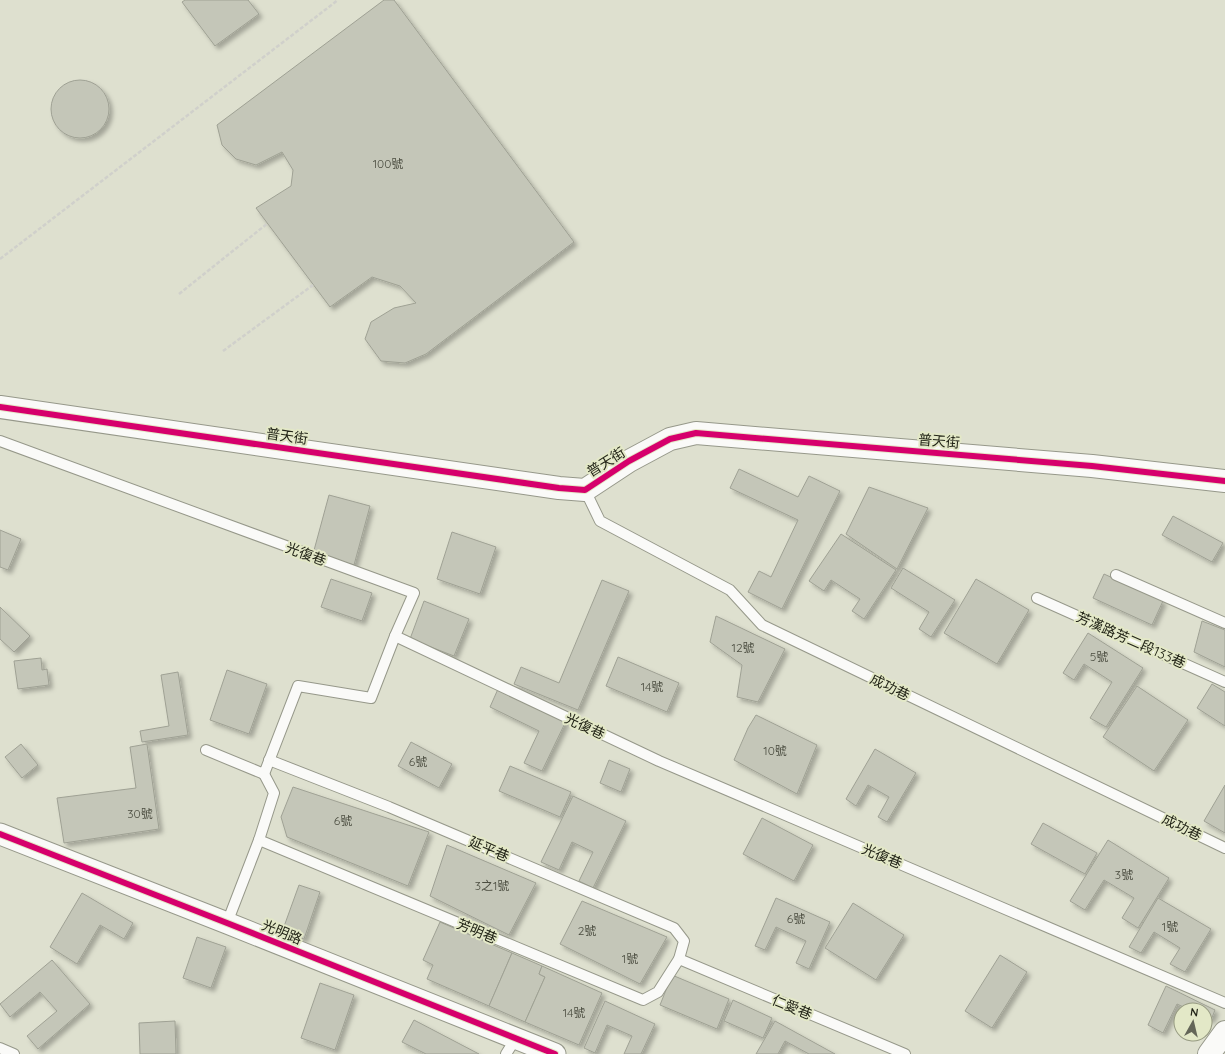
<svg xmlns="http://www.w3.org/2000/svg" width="1225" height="1054" viewBox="0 0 1225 1054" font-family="Quicksand,'Noto Sans TC',sans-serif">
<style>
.building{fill:#c4c6b8;stroke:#9fa194;filter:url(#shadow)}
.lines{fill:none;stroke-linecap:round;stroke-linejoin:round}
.lane-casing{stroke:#96988a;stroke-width:12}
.street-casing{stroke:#96988a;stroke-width:23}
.secondary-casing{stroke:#96988a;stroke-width:24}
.path{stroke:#d0d0cb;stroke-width:2.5;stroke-dasharray:4 2;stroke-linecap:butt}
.lane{stroke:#fafaf8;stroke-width:10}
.street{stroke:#fafaf8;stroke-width:21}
.secondary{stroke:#fafaf8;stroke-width:22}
.cycleway-casing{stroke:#e3e8c7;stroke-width:8}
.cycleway{stroke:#d6006c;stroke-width:6}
.labels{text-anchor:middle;stroke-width:4;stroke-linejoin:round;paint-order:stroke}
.number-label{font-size:12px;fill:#4b4d40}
.street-label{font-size:14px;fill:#232518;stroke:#e3e8c7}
</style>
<defs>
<filter id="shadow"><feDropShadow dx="3.5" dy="3.5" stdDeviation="2" flood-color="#0004"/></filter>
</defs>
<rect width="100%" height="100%" fill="#dee0cf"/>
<!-- building -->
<g class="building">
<path d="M185,0H248L259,14L215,46L182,2Z"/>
<path d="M384,0H394L574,242L426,354L405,363L381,361L365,339L371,322L394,308L416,303L400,286L372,277L330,307L256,208L291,186L293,170L282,152L256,165L236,159L222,145L217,125Z"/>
<circle cx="80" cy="109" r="29"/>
<path d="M739,469L798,497L809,476L840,491L782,609L748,592L759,571L771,577L798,520L730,488Z"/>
<path d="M869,487L928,508L897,569L846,534Z"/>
<path d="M329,495L370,506L354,565L313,554Z"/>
<path d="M1173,516L1223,543L1212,562L1162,535Z"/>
<path d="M0,530L21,539L8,570L0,567Z"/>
<path d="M452,532L496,547L480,594L437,579Z"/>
<path d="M841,534L896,570L864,619L852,611L860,599L831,580L824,591L809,581Z"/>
<path d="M903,568L955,600L931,637L919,629L929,612L891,588Z"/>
<path d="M1104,574L1163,601L1152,625L1093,598Z"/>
<path d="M331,579L372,593L362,621L321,607Z"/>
<path d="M976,579L1029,610L997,664L944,633Z"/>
<path d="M602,580L629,591L578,710L514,684L521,667L559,683Z"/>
<path d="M424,601L469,619L454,656L410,639Z"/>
<path d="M0,607L30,636L14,652L0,639Z"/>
<path d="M716,616L785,649L758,702L737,697L742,665L710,642Z"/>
<path d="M1202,621L1225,630V667L1194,652Z"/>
<path d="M1088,633L1143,668L1106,727L1090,718L1112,682L1084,664L1074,680L1063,673Z"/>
<path d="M618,657L679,683L667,712L606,686Z"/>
<path d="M41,658L42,670L47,669L49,685L18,689L14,661Z"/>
<path d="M227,670L267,684L249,734L210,720Z"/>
<path d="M178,672L188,735L142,742L140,731L169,726L161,675Z"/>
<path d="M1212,684L1225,692V726L1197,708Z"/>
<path d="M1137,686L1188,720L1154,771L1103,737Z"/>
<path d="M498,689L566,721L542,771L524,763L539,731L490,707Z"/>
<path d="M756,715L817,745L797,794L734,760L748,728Z"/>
<path d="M411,742L452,764L439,788L398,766Z"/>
<path d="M21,744L38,765L22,778L5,757Z"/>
<path d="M147,744L159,829L64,843L57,798L136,788L130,747Z"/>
<path d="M875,749L916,773L887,822L878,817L889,797L868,785L856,806L846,799Z"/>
<path d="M609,760L630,769L621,792L600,783Z"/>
<path d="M510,766L571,792L560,817L499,791Z"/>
<path d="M1225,785V833L1204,821Z"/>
<path d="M293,787L429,832L408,886L287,837L281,817Z"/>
<path d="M573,796L626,821L593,888L579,881L593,852L572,842L559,870L541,862Z"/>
<path d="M762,818L813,845L794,881L743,854Z"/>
<path d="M1043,823L1097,853L1085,874L1031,844Z"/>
<path d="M1108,840L1169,878L1138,928L1122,918L1134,898L1104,880L1085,910L1070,901Z"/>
<path d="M447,845L536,883L509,935L430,896Z"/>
<path d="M299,885L320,892L304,939L282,932Z"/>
<path d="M82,893L133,923L124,939L100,925L77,964L50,947Z"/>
<path d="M776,898L830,922L809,969L796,963L806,941L776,927L765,950L755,946Z"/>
<path d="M1158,898L1211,929L1185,972L1170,964L1180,948L1154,932L1141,953L1129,947Z"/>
<path d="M582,901L667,937L640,984L560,944Z"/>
<path d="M853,903L904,935L876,980L825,948Z"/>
<path d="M440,922L512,953L489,1006L427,979L433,965L423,960Z"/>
<path d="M197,937L226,947L211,988L183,978Z"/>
<path d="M512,953L542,966L539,974L545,977L525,1022L489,1006Z"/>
<path d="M1000,955L1027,972L992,1028L965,1011Z"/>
<path d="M52,960L90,1004L38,1049L27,1036L57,1011L40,992L10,1017L0,1004Z"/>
<path d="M542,966L602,993L579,1045L525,1022L545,977L539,974Z"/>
<path d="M672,975L729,999L717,1029L660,1005Z"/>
<path d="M320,983L354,995L335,1050L301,1038Z"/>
<path d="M1166,986L1215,1010L1211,1020L1205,1017V1010H1190L1177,1004L1163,1033L1148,1025Z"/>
<path d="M733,1000L772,1018L763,1038L724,1021Z"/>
<path d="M605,1001L655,1024L641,1054H624L632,1036L607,1025L595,1053L584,1048Z"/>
<path d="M414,1020L479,1054H426L402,1042Z"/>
<path d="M175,1021L176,1054H140L139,1023Z"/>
<path d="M775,1021L835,1054H809L785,1041L778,1054H756Z"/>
</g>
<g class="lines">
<!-- lane casing -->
<g class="lane-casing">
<g id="lane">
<path d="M0,441L414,593L395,636L659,761L1225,1003"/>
<path d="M585,490L600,521L730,590L762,625L1225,848"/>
<path d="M1116,575L1225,623"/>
<path d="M1037,598L1225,682"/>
<path d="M206,750L264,774L298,686L371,698L395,636"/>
<path d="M259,840L643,1000L658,992L679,959L684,941L674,928L389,807L269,760"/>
<path d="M227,923L259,840L274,793L264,774"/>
<path d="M679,959L905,1054"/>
<path d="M0,1048L14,1054"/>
<path d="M506,1054L516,1038"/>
</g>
</g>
<!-- street casing -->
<g class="street-casing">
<path id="street" d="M0,834L227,923L555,1054"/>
</g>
<!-- secondary casing -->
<g class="secondary-casing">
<g id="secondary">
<path d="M0,407L559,488L585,490L629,461L670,439L696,433L1092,466L1225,481"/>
<path d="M1209,1054L1225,1032"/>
</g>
</g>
<!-- path -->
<g class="path">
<path d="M0,259L338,0"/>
<path d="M179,294L268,223"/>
<path d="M223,351L313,285"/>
</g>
<!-- lane -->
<use href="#lane" class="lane"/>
<!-- street -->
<use href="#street" class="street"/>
<!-- secondary -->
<use href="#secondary" class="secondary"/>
<!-- cycleway casing -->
<g class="cycleway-casing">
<g id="cycleway">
<path d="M0,407L559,488L585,490L629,461L670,439L696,433L1092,466L1225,481"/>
<path d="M0,834L227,923L555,1054"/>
</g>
</g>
<!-- cycleway -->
<use href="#cycleway" class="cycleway"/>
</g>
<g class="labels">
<!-- number labels -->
<g class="number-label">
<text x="388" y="168">100號</text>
<text x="743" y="652">12號</text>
<text x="1099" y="661">5號</text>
<text x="652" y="691">14號</text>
<text x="775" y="755">10號</text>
<text x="418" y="766">6號</text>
<text x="140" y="818">30號</text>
<text x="343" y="825">6號</text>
<text x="1124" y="879">3號</text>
<text x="492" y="890">3之1號</text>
<text x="796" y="923">6號</text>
<text x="1170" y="931">1號</text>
<text x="587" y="935">2號</text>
<text x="630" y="963">1號</text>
<text x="574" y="1017">14號</text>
</g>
<!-- street labels -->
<g class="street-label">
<text transform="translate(287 436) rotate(8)" y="5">普天街</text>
<text transform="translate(939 441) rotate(5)" y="5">普天街</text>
<text transform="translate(606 462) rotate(-32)" y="5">普天街</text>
<text transform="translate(306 554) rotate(20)" y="5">光復巷</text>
<text transform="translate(1131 640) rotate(24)" y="5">芳漢路芳二段133巷</text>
<text transform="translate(890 687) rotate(26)" y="5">成功巷</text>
<text transform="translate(585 726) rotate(25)" y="5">光復巷</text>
<text transform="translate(1182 827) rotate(26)" y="5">成功巷</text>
<text transform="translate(489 849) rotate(23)" y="5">延平巷</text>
<text transform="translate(882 856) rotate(23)" y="5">光復巷</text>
<text transform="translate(477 931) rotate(23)" y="5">芳明巷</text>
<text transform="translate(282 932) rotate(22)" y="5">光明路</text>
<text transform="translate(792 1007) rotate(23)" y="5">仁愛巷</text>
</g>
</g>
<!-- north arrow -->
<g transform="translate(1193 1022) rotate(8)"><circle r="19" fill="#e3e8c7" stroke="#969a81"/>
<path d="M0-3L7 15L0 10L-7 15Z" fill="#646658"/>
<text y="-6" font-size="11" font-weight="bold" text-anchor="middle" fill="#232518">N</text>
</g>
</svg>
